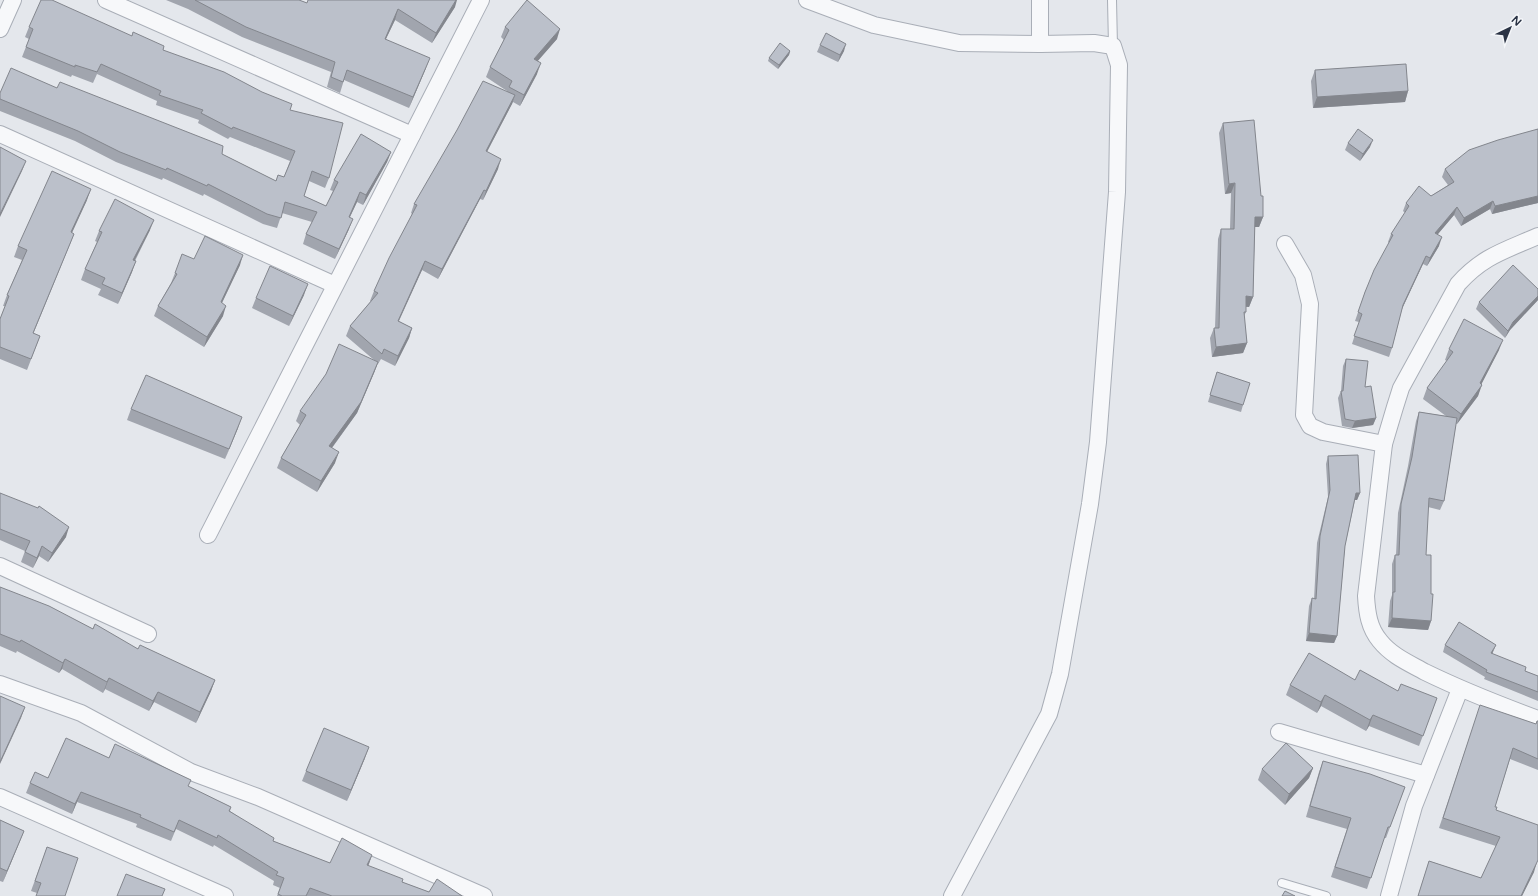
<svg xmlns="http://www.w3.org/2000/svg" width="1538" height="896" viewBox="0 0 1538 896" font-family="'Varela Round',sans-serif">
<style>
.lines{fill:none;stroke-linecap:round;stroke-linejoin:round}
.service-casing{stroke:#a9aeb7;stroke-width:10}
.minor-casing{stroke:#a9aeb7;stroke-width:18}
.service{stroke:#f7f8fa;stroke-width:8}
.minor{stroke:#f7f8fa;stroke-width:16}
.wall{fill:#a1a5ae}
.shaded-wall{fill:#83868d}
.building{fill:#bbc0ca;stroke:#83868d}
</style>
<rect width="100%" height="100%" fill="#e4e7ec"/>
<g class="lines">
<!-- service casing -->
<g class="service-casing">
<g id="service">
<path d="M1112,0L1113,46"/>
<path d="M1282,883L1326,896"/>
</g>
</g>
<!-- minor casing -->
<g class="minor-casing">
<g id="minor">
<path d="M106,0L412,135"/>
<path d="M807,0L874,25L959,43L1040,44"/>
<path d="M0,29L13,0"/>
<path d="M0,134L335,285"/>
<path d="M1538,236C1504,251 1483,256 1458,284L1401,388L1395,407L1384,444L1366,596C1367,613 1369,628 1380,641C1392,656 1409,663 1425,672C1462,690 1500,705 1538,719"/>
<path d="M1285,244L1303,275L1310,304L1304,415L1310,426L1323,432L1384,444"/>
<path d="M208,535L481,0"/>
<path d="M0,566L148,634"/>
<path d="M0,684L81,713L191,772L258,797L484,896"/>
<path d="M1279,732L1426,775"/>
<path d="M0,797L225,896"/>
<path d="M952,896L1049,714L1060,674L1090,504L1098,442L1117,192L1119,65L1113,46L1094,43L1040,44V0"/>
<path d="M1389,896L1414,806L1460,689"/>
</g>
</g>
<!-- service -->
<use href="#service" class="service"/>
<!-- minor -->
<use href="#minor" class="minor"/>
</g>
<!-- wall -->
<g class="wall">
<path d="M166,0H299L307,3L455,7L432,43L395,20L386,39L426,68L409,108L344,80L340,93L327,87L331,72L242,37L188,9Z"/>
<path d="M29,27L163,50L290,110L329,178L325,188L309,181L304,196L326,206L333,191L330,190L334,180L391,152L387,162L363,205L357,202L350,217L349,229L335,259L303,244L306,234L312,222L282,213L277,228L263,224L204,194L203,196L163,178L162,180L116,162L75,141L0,111V93L57,88L222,154L276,181L278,175L284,177L290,161L230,137L228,139L198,123L199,120L156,105L157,101L97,74L93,83L72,75L71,77L22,57L29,39L25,37Z"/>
<path d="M505,27L557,39L537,61V74L520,106L513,102L487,152L498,169L483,200L480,199L438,279L422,270L399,321L412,328L409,338L395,366L381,359L378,364V363L374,373L357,413L332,448L335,463L317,492L277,468L281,458L300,425L296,421L300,411L374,360L346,336L350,326L371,301H370L374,291L412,214L411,213L414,204L507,91L486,77L490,67L504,40L501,37Z"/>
<path d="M820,45L844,51L838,62L817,52Z"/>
<path d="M790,51L789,55L778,69L768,61L769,58Z"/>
<path d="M1315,70L1408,91L1405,102L1313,108L1311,81Z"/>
<path d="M1223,123L1263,217L1259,227H1255L1253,297L1249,307H1246V312L1244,316L1247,343L1243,353L1212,357L1210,338L1214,328H1215L1218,239L1221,229H1230L1231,193L1225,194L1219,133Z"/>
<path d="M1538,129V203L1492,214L1490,209L1461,226L1454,215L1438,234L1439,246L1427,266L1423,264L1402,309L1392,348L1389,357L1352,344L1359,322L1355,321L1365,292L1389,243L1388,242L1391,234L1405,213L1403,211L1406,203L1431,196L1448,185L1442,177L1445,169Z"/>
<path d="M1348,143L1370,147L1360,161L1345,150Z"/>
<path d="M87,200L72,233L74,234L70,244L33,333L40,336L27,370L0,359V319L5,306H3L7,295L22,260L14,257L18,246Z"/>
<path d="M150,230L135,261L132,272L118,304L98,295L101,289L81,280L85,269L97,242L95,241L99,231Z"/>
<path d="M194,259L240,265L222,303L223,316L204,347L154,316L158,306L171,283L175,273Z"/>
<path d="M1538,289V300L1510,330L1505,338L1476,309L1479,302Z"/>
<path d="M304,295L289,326L252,308L256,298Z"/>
<path d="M1449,349L1499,350L1481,384L1478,396L1457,424H1456L1444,501L1440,510L1428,507L1426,555L1431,621L1428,630L1388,627L1390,601L1392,595V564L1395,555H1396L1398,513L1408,466L1416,421L1419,412L1446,416L1423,399L1427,388L1447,361L1445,360Z"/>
<path d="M1346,359L1365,387L1376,418L1373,425L1352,428L1342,426L1338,398L1341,391L1343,366Z"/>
<path d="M1217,372L1243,405L1241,412L1208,402Z"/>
<path d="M131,409L238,428L225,459L127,420Z"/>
<path d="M1328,456L1360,493L1357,500H1355L1345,546L1337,636L1334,643L1306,641L1309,606L1312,598L1314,599L1317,543L1328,497L1326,464Z"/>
<path d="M0,493L66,537L48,562L39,556L33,568L21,562L25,551L0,540Z"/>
<path d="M0,587L138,649L215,680L211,691L196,723L154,702L149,711L105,689L103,693L62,669L59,673L17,651L16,653L0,646Z"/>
<path d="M1445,645L1493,652L1492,654L1525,671L1538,676V701L1484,679L1485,677L1443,652Z"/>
<path d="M1355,680L1398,691L1437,698L1419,746L1369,726L1366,731L1321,706L1317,713L1286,695L1290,685Z"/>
<path d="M1477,715L1536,724L1538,721V770L1510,759L1495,807L1496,810L1534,872L1522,896H1418L1429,861L1481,878L1496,846L1439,828Z"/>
<path d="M109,758L189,787L231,807L230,811L273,841L330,863L372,855L368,866L402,882L429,892L462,896H277L280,888L273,885L274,881L214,845L213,847L176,829L171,841L136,827L137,824L77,802L72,814L26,793L30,783Z"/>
<path d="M365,758L347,801L302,781L306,771Z"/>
<path d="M1323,761L1405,787L1386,838H1384L1367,889L1331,877L1347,829L1306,817L1319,772Z"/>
<path d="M1313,768L1309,778L1285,805L1258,780L1262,769Z"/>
<path d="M0,820L24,831L3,882L0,881Z"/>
<path d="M47,847L65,896L37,893L31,891Z"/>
</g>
<!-- shaded-wall -->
<g class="shaded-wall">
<path d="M456,0H457L455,7L432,43L436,33Z"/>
<path d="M398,9L395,20L381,49L385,39Z"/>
<path d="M560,29L557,39L530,70L534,59Z"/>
<path d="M846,44L844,51L838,62L840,55Z"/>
<path d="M790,51L789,55L778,69L779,65Z"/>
<path d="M430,58L426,68L409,108L413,97Z"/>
<path d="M541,63L537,74L520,106L524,95Z"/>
<path d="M1408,91L1405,102L1313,108L1317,97Z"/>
<path d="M515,95L512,104L482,161L486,151Z"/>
<path d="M1373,140L1370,147L1360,161L1363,154Z"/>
<path d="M391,152L387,162L363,205L366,195Z"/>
<path d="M501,159L498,169L483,200L486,191Z"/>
<path d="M26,161L22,171L0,217V214Z"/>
<path d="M1235,183L1231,193L1225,194L1229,184Z"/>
<path d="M91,189L87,200L67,243L71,232Z"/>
<path d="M484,190L480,199L438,279L442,269Z"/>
<path d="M360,192L357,202L345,227L349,217Z"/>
<path d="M1538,196V203L1492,214L1495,206Z"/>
<path d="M1493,201L1490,209L1461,226L1464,218Z"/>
<path d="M1457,207L1454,215L1432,241L1435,233Z"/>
<path d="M1255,217H1263L1259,227H1252Z"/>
<path d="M353,219L349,229L335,259L339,249Z"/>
<path d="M154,220L150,230L129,271L133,260Z"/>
<path d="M74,234L70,244L29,344L33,333Z"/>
<path d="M1442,237L1439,246L1427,266L1430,258Z"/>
<path d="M243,255L240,265L217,313L221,302Z"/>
<path d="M1426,256L1423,264L1400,313L1403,305Z"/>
<path d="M136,261L132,272L118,304L122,293Z"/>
<path d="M425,261L422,270L394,331L398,321Z"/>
<path d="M308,284L304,295L289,326L293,316Z"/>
<path d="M1246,296L1253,297L1249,307L1242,306Z"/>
<path d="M1538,296V300L1510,330L1505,338L1508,331L1513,322Z"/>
<path d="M226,306L223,316L204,347L207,337Z"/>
<path d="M412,328L409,338L395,366L398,356Z"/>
<path d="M1503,340L1499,350L1479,389L1482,385L1478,396L1457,424L1461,414L1480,383Z"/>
<path d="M1247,343L1243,353L1212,357L1216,347Z"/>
<path d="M378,362L374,373L357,413L325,457L329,446Z"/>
<path d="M242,417L238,428L225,459L229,449Z"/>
<path d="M1376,418L1373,425L1352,428L1355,421Z"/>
<path d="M339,452L335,463L317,492L321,481Z"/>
<path d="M1356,493H1360L1357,500H1354Z"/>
<path d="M69,527L66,537L48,562L52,553Z"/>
<path d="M42,546L39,556L33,568L37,558Z"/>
<path d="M1392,618L1431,621L1428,630L1388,627Z"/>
<path d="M1309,633L1337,636L1334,643L1306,641Z"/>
<path d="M1496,645L1493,652L1488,660L1491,653Z"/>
<path d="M65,659L62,669L59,673L63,663Z"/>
<path d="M109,678L105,689L103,693L107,682Z"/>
<path d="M215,680L211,691L196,723L200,712Z"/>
<path d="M158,692L154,702L149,711L153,701Z"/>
<path d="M1325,695L1321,706L1317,713L1321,702Z"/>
<path d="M25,707L21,718L0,764V762Z"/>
<path d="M1373,715L1369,726L1366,731L1370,720Z"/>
<path d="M369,747L365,758L347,801L351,790Z"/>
<path d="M1313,768L1309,778L1285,805L1289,794Z"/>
<path d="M81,792L77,802L72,814L75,804Z"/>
<path d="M24,831L20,841L3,882L7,871Z"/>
<path d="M372,855L369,864L363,874L367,865Z"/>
<path d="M1537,862L1534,872L1522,896H1521Z"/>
</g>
<!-- building -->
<g class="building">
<path d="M41,0H52L132,36L133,32L164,46L163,50L224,72L262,92L292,104L290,110L343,123L329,178L312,171L304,196L326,206L338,182L334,180L361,134L391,152L366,195L360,192L349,217L353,219L339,249L306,234L317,212L285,202L281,218L267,214L208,184L207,186L167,168L166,170L120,152L78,131L0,99V93L11,68L57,88L60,82L223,146L222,154L276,181L278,175L284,177L295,151L233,127L232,129L201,113L203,110L159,95L161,91L101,64L97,72L75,65V67L26,47L33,29L29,27Z"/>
<path d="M195,0H299L307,3L308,0H456L436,33L398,9L385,39L430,58L413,97L347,70L343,82L331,77L335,62L246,27Z"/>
<path d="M527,0L560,29L534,59L541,63L524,95L509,87L512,81L490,67L509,30L505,27Z"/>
<path d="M826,33L846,44L840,55L820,45Z"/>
<path d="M780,43L790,51L779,65L769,58Z"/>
<path d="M1406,64L1408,91L1317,97L1315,70Z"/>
<path d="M483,81L515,95L486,151L501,159L486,191L484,190L442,269L425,261L398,321L412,328L398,356L384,349L382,354L350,326L378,293L374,291L389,258L417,205L414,204L457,130Z"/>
<path d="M1254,120L1261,196H1263V217H1255L1253,297L1246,296V312H1244L1247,343L1216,347L1214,328H1219L1221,229H1234L1235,183L1229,184L1223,123Z"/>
<path d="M1358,129L1373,140L1363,154L1348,143Z"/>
<path d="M1538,129V196L1495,206L1493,201L1464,218L1457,207L1435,233L1442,237L1430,258L1426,256L1403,305L1392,348L1354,336L1362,314L1358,312L1365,292L1374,270L1393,235L1391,234L1409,206L1406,203L1419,186L1431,196L1454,182L1445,169L1469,150L1498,140Z"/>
<path d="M0,147L26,161L0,214Z"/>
<path d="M52,171L91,189L71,232L74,234L33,333L40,336L31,359L0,347V319L9,296L7,295L27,250L18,246Z"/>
<path d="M115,199L154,220L133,260L136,261L122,293L102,284L105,278L85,269L102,232L99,231Z"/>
<path d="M205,236L243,255L221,302L226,306L207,337L158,306L177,274L175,273L182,254L194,259Z"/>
<path d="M1513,265L1538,289V296L1513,322L1508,331L1479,302Z"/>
<path d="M270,266L308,284L293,316L256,298Z"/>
<path d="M1464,319L1503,340L1480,383L1482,385L1461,414L1427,388L1453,352L1449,349Z"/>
<path d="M339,344L378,362L361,402L329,446L339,452L321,481L281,458L306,415L300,411L326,374Z"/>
<path d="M1346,359L1368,361L1365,387L1371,386L1376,418L1355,421L1345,419L1341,391H1343Z"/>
<path d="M1217,372L1250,383L1243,405L1210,395Z"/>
<path d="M146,375L242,417L229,449L131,409Z"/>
<path d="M1419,412L1457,418L1444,501L1429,498L1426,555H1431V594H1433L1431,621L1392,618L1393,592H1395V555H1399L1401,504L1412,457Z"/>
<path d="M1358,455L1360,493H1356L1345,546L1337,636L1309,633L1312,598L1316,599L1320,536L1330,490L1328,456Z"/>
<path d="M0,493L38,508L39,506L69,527L52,553L42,546L37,558L25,552L30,541L0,529Z"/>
<path d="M0,587L49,606L93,629L95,624L138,649L140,645L215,680L200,712L158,692L153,701L109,678L107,682L65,659L63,663L21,640L20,642L0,634Z"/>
<path d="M1459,622L1496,645L1491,653L1526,667L1525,671L1538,676V692L1486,672L1487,670L1445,645Z"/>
<path d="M1309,653L1355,680L1360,670L1398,691L1401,684L1437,698L1423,736L1373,715L1370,720L1325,695L1321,702L1290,685Z"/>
<path d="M0,696L25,707L0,762Z"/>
<path d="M1480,705L1536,724L1537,721H1538V759L1513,748L1495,807H1497L1496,810L1538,825V860L1521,896H1418L1429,861L1481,878L1500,837L1443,818Z"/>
<path d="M324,728L369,747L351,790L306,771Z"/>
<path d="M66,738L109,758L115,744L191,780L188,786L231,807L229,811L274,838L273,841L330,863L342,838L372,855L367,865L403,879L402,882L429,892L437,879L462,896H332L310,888L306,896H282L278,894L284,878L276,875L278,872L218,835L217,838L179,820L174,832L140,817L141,815L81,792L75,804L30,783L35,772L48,778Z"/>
<path d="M1286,743L1313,768L1289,794L1262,769Z"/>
<path d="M1323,761L1370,774L1405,787L1390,827H1388L1371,878L1335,867L1351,818L1310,806Z"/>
<path d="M0,820L24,831L7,871L0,868Z"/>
<path d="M47,847L78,858L65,896H36L41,883L35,881Z"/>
<path d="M126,874L165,889L162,896H117Z"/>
<path d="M1285,891L1295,896H1282Z"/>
</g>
<!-- north arrow -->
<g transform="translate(1510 28) rotate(43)" stroke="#f4f6f9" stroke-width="3" paint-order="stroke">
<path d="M0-3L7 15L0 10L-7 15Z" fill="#2b3445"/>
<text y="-6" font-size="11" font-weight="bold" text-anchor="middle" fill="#2b3445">N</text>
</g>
</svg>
